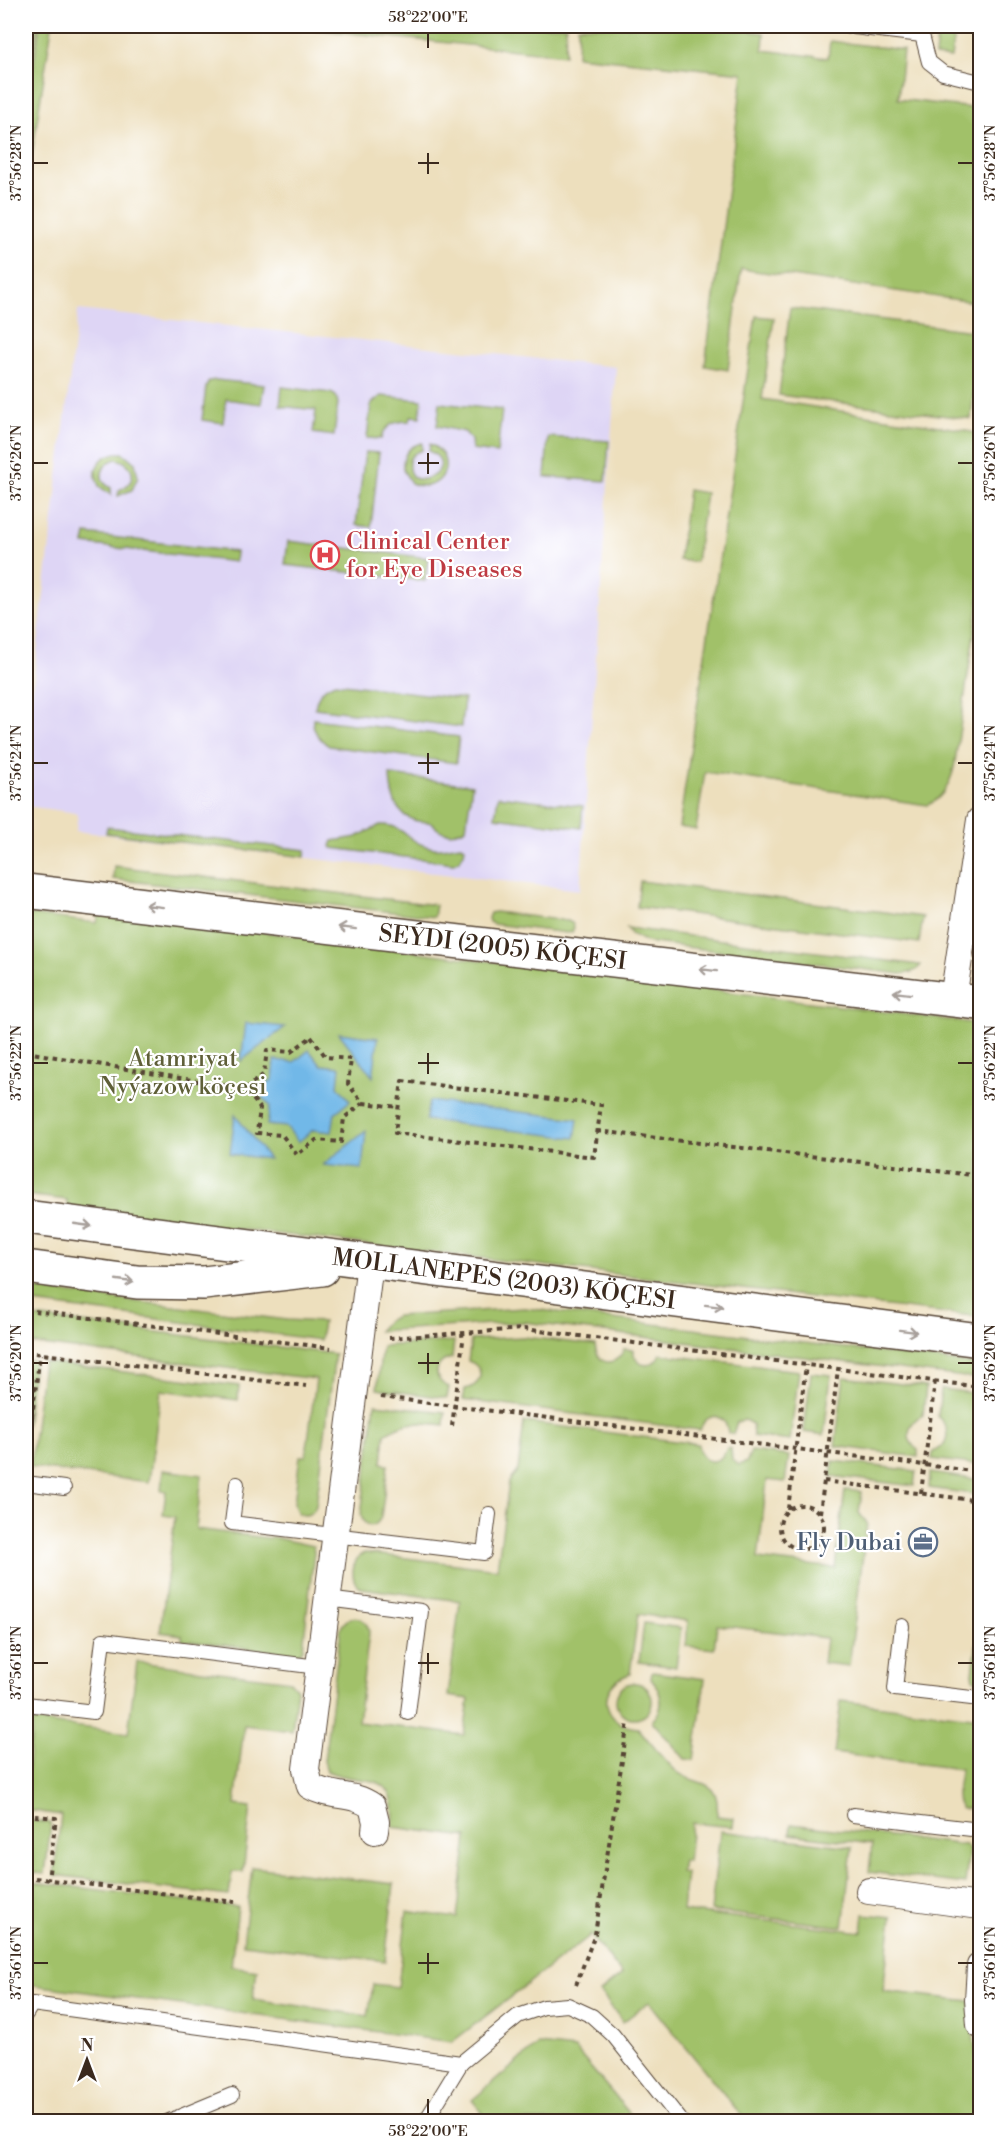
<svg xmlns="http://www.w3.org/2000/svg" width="1006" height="2147" viewBox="0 0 1006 2147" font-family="'Libre Bodoni',serif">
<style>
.built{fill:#ded5f5}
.green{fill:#a1c169;stroke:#6e7644;stroke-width:1.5}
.water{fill:#71b8e8;stroke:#567183;stroke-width:1.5}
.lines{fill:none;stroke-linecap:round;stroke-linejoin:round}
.service-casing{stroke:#564536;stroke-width:16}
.minor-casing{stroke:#564536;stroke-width:28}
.tertiary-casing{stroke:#564536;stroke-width:36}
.path{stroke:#564536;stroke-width:4;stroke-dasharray:4.5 4.5;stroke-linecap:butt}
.service{stroke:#fff;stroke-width:14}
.minor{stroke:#fff;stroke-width:26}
.tertiary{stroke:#fff;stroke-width:33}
.oneway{stroke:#a79f9a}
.ticks{fill:none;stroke:#3b2a1e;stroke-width:2}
.labels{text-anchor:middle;stroke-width:4.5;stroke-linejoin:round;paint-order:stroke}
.health-label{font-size:24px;fill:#be3a42;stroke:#fff;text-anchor:start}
.street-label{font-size:24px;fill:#3b2a1e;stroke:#fff}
.park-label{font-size:24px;fill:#5f5f38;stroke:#fff}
.service-label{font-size:24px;fill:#4e5e75;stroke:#fff;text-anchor:end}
.neatline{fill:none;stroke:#3b2a1e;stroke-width:2}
.ticks-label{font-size:15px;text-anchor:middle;fill:#3b2a1e}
</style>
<rect width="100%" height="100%" fill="#fff"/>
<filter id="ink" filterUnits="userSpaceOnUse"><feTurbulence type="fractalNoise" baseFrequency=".0167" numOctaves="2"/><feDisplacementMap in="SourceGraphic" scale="12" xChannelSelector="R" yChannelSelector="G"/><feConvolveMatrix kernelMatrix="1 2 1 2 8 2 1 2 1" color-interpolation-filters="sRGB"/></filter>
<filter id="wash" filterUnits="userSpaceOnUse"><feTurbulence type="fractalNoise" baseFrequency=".008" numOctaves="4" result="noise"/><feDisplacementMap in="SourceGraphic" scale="24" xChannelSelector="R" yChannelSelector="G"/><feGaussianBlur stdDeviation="1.35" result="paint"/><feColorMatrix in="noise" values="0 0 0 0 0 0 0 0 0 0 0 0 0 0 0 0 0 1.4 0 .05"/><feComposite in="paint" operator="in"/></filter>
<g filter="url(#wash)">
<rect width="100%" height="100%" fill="#eddfbd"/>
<!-- built -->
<path class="built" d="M78,310L616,367L580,890L76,831L78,813L26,806V744Z"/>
<!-- green -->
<g class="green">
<path d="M26,26H38L26,96Z"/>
<path d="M40,26H52L26,192V111Z"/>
<path d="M282,26H566L565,55Z"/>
<path d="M578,26H707L764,33L763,50L828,58L830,41L903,50L898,99L980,109V303L741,269L728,370L705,366L743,73L577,56Z"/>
<path d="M938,26H955L951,58L935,56Z"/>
<path d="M790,308L980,332L971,419L779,395Z"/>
<path d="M756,316L774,318L762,399L965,430L980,435V594L954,768C950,783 943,799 927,805L705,772L696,830L679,827Z"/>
<path d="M216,380L264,385L261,404L226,399L223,423L202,420L206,387L209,381Z"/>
<path d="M282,387L331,393L336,396L338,403L334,436L313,433L316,410L280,406Z"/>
<path d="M381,396L422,400L420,417L411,416L410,421C396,421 385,424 381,439L367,438L371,404Z"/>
<path d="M440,403L502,410L497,453L472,450L471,440L465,432L437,426Z"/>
<path d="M548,437L609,441L606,481L545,477Z"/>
<path d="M26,443L34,444L26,515Z"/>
<path d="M422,443V450C415,452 410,455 409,462C405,499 465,468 429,451L430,444C460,458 442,497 411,483L403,470C402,456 408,446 422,443Z"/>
<path d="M365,452L379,453L371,527L356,525Z"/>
<path d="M116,453H123L135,463L138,477L132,490L118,496L119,490C138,483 136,463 116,459C101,464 96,480 111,488V495L99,486C91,470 98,457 116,453Z"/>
<path d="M688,490L706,493L696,562L679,560Z"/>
<path d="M86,534L236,552L235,562L84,544Z"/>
<path d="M288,541L428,558L425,581L285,565Z"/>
<path d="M335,683L464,699L461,727L315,708C317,695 322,688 335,683Z"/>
<path d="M313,719L459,737L456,763L329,746C319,739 312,731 313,719Z"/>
<path d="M390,775L472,785L466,828C458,833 447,835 438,829C433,826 437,825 431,823C427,821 421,822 417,821C395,816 391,795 390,775Z"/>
<path d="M498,796L583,806L581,828L495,817Z"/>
<path d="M380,825C403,824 404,838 423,845C442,852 445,846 461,845L465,847L464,853L459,861L453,863L332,848L331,846L333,841L357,837Z"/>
<path d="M107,827L306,850L305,857L106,833Z"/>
<path d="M114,866L436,905L434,917L113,879Z"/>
<path d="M640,881L923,917L919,943L637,907Z"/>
<path d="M99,911L980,1024V1317L67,1209V1200L26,1195V914L97,923Z"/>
<path d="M495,912L568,921L572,923L574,927L572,932L567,933L493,924L489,922L488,918L490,913Z"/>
<path d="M627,928L920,965H921C917,972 908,973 901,974L646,942L631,934Z"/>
<path d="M26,1288L287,1320L323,1322L320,1340L26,1302Z"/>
<path d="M525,1308L980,1365V1379L524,1322L378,1331L386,1322L396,1316Z"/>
<path d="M26,1316L335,1354L316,1506C310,1519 296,1518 294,1503L300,1456H306L316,1379L26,1343Z"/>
<path d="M523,1337L595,1345C597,1366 616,1368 624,1349L633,1350C636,1368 653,1370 660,1354L799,1371L790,1441L753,1436L752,1424L745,1420L737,1422L733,1434L728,1433C726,1413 707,1410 700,1430L463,1400L465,1389C483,1386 486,1367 468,1361L471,1340Z"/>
<path d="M454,1341L452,1358C434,1361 431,1380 449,1387L447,1398L377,1389L382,1346Z"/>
<path d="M26,1360L34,1361L26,1426Z"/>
<path d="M43,1362L239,1386L238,1400L161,1390L149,1482L30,1467Z"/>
<path d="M811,1373L831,1375L824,1435L804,1432Z"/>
<path d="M844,1377L926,1387L923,1415C907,1422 904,1440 918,1450V1457L835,1446Z"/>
<path d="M941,1389L980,1394V1465L932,1459L933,1452C950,1446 951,1428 938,1417Z"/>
<path d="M375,1404L445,1412L444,1425C420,1422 406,1420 385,1434L382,1463L388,1465L381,1517C376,1529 364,1528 361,1515Z"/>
<path d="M524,1422L698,1444C700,1465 720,1467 727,1448H731L732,1460L739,1465L747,1462L751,1451L789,1456L785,1482L767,1480L758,1559L835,1568L845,1490L862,1492L859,1513L867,1523L849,1666L823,1663L826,1638L717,1625L714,1649L686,1646L688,1621L638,1614L630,1674C595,1685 601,1726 638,1728C650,1742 662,1757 675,1770C696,1789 721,1774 717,1816L734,1818L733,1827L692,1823L688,1861L683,1860L681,1872L686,1873L682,1911L862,1932L864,1914L892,1917L883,1991L970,2001L974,2041L980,2074V2121H746L649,2002L623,2022L600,1992L622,1974L591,1935L452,2042L27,1984L26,1985V1881L238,1907L231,1966L257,1970L253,1999L368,2016L373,1984L398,1987L407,1911L457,1918L467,1837L393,1827C399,1765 363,1788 327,1771L324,1761L341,1628C348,1612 367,1615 369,1632L358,1722L464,1735L469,1699L448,1696L460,1601L361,1588C348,1582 352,1556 365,1553L497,1569L509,1482L518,1470Z"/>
<path d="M833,1461L916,1471L914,1486L831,1476Z"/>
<path d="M163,1470L202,1475L196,1529L267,1538L272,1537L313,1546L314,1552L303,1648L300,1653L294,1654L182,1640V1635L160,1632L175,1517L163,1515L166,1491L161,1490Z"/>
<path d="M930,1473L980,1480V1495L929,1488Z"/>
<path d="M980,1614V1683L974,1679L973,1674Z"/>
<path d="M644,1623L681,1628L676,1667L639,1662Z"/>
<path d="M137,1662L284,1680L290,1681L297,1689L292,1731L244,1725L235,1805L251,1807L243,1872H232L229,1896L54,1875L61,1815L26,1810V1782L33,1721L128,1733Z"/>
<path d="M652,1672L705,1679L694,1760L685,1759L652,1721C666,1708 662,1692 651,1679Z"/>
<circle cx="634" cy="1701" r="18"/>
<path d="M841,1701L980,1718V1758L973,1808L962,1809C952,1800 960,1781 960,1769L834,1753Z"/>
<path d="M26,1820L51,1823L45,1874L26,1872Z"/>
<path d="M791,1824L965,1845L969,1849L965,1884L869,1872L872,1844L790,1834Z"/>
<path d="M720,1831L852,1847L843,1927L711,1911Z"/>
<path d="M252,1867L394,1884L385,1961L243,1944Z"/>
<path d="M538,2045L575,2049L636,2121H489L472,2100Z"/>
</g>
<!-- water -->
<g class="water">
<path d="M246,1023L285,1027L241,1061Z"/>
<path d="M339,1033L378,1038L373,1077Z"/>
<path d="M309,1050L321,1065L340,1067L338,1086L350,1101L335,1113L332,1132L313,1130L298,1142L287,1127L267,1125L270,1106L258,1091L273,1079L275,1060L294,1062Z"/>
<path d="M429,1101L578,1119L575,1138L426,1120Z"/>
<path d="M235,1115L269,1159L230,1154Z"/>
<path d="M366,1131L362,1169L323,1165Z"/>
</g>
</g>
<g filter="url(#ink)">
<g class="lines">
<!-- service casing -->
<g class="service-casing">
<g id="service">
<path d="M845,26L922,35L929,62L943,73L980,82"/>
<path d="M26,1483L64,1488"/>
<path d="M237,1484L232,1523L484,1553L489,1514"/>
<path d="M327,1599L421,1611L408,1713"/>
<path d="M902,1626L895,1689L980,1699"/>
<path d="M26,1704L94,1712L103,1640L318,1667"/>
<path d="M853,1815L980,1830"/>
<path d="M26,2014L32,2004L461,2063L518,2016L544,2007L568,2005L592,2016L613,2035L682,2122"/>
<path d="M167,2122L232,2095"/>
<path d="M425,2122L461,2063"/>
</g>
</g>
<!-- minor casing -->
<g class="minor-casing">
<g id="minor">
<path d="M953,999L980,820"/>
<path d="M370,1263L306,1769L310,1786C329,1798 353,1792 372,1806L376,1822L375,1831"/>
<path d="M869,1891L980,1906"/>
<path d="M980,1966L978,2000L980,2025"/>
</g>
</g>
<!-- tertiary casing -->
<g class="tertiary-casing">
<g id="tertiary">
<path id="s1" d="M26,891L980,1003"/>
<path id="s2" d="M26,1217L980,1340"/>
<path d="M26,1267L137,1282L204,1283L322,1269"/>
</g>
</g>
<!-- path -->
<g class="path">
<path d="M311,1037L326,1057L351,1059L348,1084L363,1103L344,1118L341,1142L316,1140L297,1155L282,1135L257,1133L260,1108L245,1089L264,1074L267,1050L291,1052Z"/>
<path d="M26,1052L245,1089"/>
<path d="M402,1081L601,1105L594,1157L395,1133Z"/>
<path d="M363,1103L399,1107"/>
<path d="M597,1131L980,1176"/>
<path d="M26,1310L331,1348"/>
<path d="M389,1338L524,1329L980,1387"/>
<path d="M26,1352L306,1386"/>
<path d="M381,1397L980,1472"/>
<path d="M452,1426L463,1341L462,1334"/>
<path d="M26,1462L40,1354"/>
<path d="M824,1481L980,1501"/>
<path d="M921,1493L935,1381"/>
<circle cx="802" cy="1527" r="22"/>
<path d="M788,1509L806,1365"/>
<path d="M820,1513L838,1369"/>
<path d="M26,1744L28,1727"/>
<path d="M26,1815L56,1818L48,1880"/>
<path d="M26,1877L235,1902"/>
<path d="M576,1985L595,1934L628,1722"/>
</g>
<!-- service -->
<use href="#service" class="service"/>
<!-- minor -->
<use href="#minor" class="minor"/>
<!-- tertiary -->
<use href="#tertiary" class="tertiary"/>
</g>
<!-- one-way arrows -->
<defs><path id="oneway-shaft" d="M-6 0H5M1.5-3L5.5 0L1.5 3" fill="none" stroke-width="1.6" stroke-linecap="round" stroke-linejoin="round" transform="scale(1.5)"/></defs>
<g class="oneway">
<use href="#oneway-shaft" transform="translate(154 906) rotate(-173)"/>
<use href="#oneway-shaft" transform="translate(347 928) rotate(-173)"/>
<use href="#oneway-shaft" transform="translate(708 970) rotate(-173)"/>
<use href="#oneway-shaft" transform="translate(902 993) rotate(-173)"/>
<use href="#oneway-shaft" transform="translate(83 1225) rotate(8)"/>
<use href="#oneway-shaft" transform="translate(125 1281) rotate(8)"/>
<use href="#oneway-shaft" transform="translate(714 1306) rotate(7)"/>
<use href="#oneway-shaft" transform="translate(908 1331) rotate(7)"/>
</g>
</g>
<!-- ticks -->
<path class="ticks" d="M428,33V48M428,153V174M33,163H48M418,163H439M958,163H973M428,453V474M33,463H48M418,463H439M958,463H973M428,753V774M33,763H48M418,763H439M958,763H973M428,1053V1074M33,1063H48M418,1063H439M958,1063H973M428,1353V1374M33,1363H48M418,1363H439M958,1363H973M428,1653V1674M33,1663H48M418,1663H439M958,1663H973M428,1953V1974M33,1963H48M418,1963H439M958,1963H973M428,2099V2114"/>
<!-- icons -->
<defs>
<g id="hospital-ring" transform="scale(1.5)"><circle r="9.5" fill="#fff" stroke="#e0444e" stroke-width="1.5"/><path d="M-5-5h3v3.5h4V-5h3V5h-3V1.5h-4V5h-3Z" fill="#e0444e"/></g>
<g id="office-ring" transform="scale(1.5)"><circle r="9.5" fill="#fff" stroke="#5c6f8a" stroke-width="1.5"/><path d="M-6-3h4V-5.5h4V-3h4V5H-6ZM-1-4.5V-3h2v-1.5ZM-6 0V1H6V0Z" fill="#5c6f8a"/></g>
</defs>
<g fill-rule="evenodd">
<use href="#hospital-ring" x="325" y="555"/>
<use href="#office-ring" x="923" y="1542"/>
</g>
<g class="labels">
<!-- health labels -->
<g class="health-label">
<text x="346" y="549">Clinical Center<tspan x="346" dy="28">for Eye Diseases</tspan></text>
</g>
<!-- street labels -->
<g class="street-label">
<text dy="8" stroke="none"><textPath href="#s1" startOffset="480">SEÝDI (2005) KÖÇESI</textPath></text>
<text dy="8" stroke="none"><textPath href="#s2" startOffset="482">MOLLANEPES (2003) KÖÇESI</textPath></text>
</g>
<!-- park labels -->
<g class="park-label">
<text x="183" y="1066">Atamriyat<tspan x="183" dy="28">Nyýazow köçesi</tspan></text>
</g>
<!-- service labels -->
<g class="service-label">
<text x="902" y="1550">Fly Dubai</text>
</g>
</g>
<!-- margin -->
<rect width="1006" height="2147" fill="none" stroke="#fff" stroke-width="66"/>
<!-- north arrow -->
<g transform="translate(87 2060)" stroke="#ffffff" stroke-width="4.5" paint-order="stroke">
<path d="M0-4.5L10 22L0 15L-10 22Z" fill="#3b2a1e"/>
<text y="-9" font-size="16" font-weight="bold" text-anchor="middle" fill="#3b2a1e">N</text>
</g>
<rect x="33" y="33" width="940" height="2081" class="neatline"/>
<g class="ticks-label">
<text x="428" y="22">58°22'00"E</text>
<text transform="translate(16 163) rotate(-90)" y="5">37°56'28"N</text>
<text transform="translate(990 163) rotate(-90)" y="5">37°56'28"N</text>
<text transform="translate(16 463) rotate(-90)" y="5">37°56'26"N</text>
<text transform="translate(990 463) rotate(-90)" y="5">37°56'26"N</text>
<text transform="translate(16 763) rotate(-90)" y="5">37°56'24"N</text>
<text transform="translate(990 763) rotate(-90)" y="5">37°56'24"N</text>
<text transform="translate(16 1063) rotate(-90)" y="5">37°56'22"N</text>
<text transform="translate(990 1063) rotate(-90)" y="5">37°56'22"N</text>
<text transform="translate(16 1363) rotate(-90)" y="5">37°56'20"N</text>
<text transform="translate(990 1363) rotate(-90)" y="5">37°56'20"N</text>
<text transform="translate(16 1663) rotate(-90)" y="5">37°56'18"N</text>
<text transform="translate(990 1663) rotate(-90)" y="5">37°56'18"N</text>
<text transform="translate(16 1963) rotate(-90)" y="5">37°56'16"N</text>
<text transform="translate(990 1963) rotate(-90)" y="5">37°56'16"N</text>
<text x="428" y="2136">58°22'00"E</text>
</g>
</svg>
